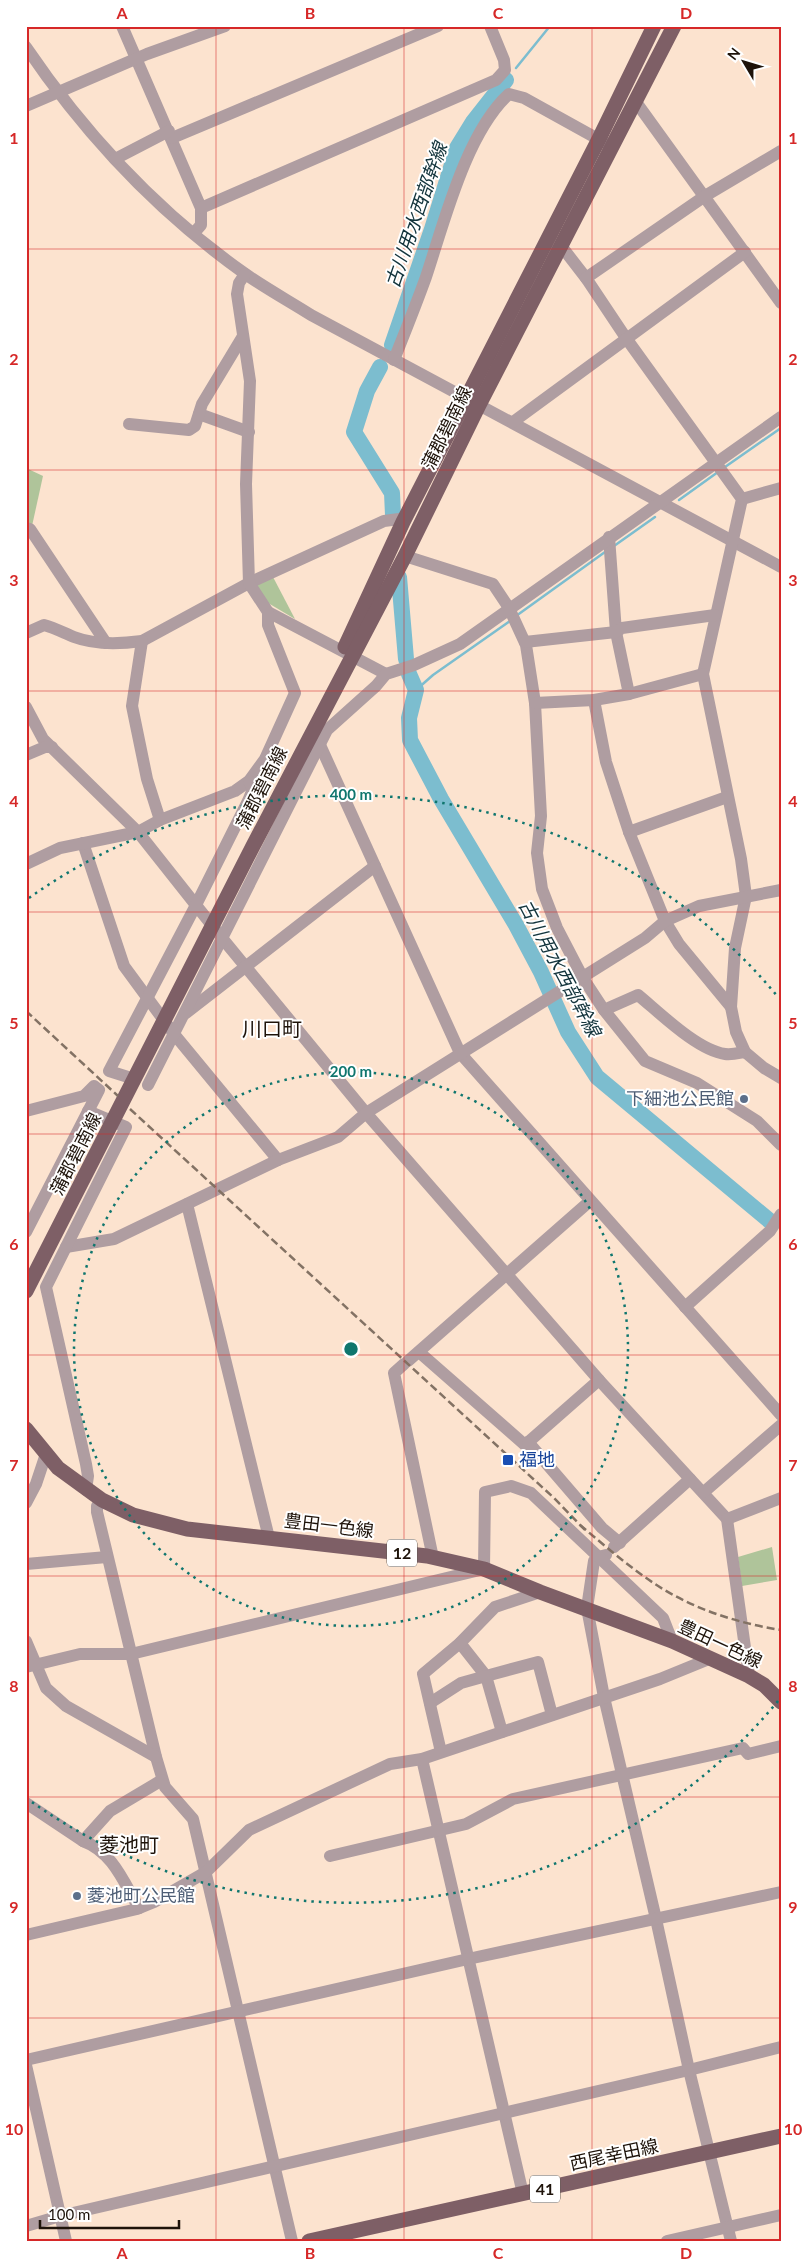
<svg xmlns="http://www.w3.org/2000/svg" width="807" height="2267" viewBox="0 0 807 2267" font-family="Lato,'Noto Sans JP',sans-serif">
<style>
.green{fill:#afc49a}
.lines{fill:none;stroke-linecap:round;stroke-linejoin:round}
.stream{stroke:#7cbdcf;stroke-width:2.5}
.river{stroke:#7cbdcf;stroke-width:16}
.minor{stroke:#af9da1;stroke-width:12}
.major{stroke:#7e5f66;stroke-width:15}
.rail{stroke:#837264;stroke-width:2.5;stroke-dasharray:8 4;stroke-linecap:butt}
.grid{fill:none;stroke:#d62828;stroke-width:1;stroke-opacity:0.55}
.ring{fill:none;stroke:#0f766e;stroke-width:2.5;stroke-dasharray:2.5 5}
.service-dot{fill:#5c6f8a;stroke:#fff;stroke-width:2}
.transit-dot{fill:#1a4fb4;stroke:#fff;stroke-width:2}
.labels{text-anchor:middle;stroke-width:4;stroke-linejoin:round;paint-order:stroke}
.shield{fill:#fff;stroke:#625a54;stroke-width:1}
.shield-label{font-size:16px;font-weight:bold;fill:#1e130a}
.street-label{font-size:18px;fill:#1e130a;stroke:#fff}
.service-label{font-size:18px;fill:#4e5e75;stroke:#fff;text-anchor:end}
.transit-label{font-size:18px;fill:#164399;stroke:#fff;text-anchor:start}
.water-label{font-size:19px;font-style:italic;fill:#12333b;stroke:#fff}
.quarter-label{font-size:20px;fill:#1e130a;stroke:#fff}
.centre{fill:#0f766e;stroke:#fff;stroke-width:2.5}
.ring-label{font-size:15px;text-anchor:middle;font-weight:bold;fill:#0f766e;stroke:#fff;stroke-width:4;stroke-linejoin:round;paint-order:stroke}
.neatline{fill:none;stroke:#d62828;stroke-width:2}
.grid-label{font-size:16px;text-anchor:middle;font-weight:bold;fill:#d62828}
</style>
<rect width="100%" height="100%" fill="#fce3cf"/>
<!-- green -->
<g class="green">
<path d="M26,468L43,476L32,526L26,525Z"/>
<path d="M273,577L295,619L263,600L254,585Z"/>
<path d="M772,1547L777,1580L742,1586L738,1557Z"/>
</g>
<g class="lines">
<!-- stream -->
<g class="stream">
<path d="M516,68L550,26"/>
<path d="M725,467L781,428"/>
<path d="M679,500L718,472"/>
<path d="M614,546L655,517"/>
<path d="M516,616L605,552"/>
<path d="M416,690L433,675L510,621"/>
</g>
<!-- river -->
<g class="river">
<path d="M392,345L432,229L457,148L473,122L506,80"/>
<path d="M380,367L367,391L354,432L392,493L393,515"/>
<path d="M399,577L406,659"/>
<path d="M409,674L416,690L409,718L410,740L441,799L516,925L541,972L568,1032L597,1077L771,1222"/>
</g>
<!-- minor -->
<g class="minor">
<path d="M122,26L201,208V225L194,233"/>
<path d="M26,47C85,134 158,212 244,273C265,288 289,301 311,315L781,567"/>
<path d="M636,102L781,303"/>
<path d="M26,106L147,54L225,26"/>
<path d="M172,138L438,26"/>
<path d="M115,159L169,131"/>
<path d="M201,208L496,80L505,70L504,60L490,26"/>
<path d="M562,247L586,278L626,338L742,499L703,674L741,859L746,896L735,948L731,1007L736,1032L745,1052L764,1068L781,1078"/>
<path d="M586,278L705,196L781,151"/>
<path d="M394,360C405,332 416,305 426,277C444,223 466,133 509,94L524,98L607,144"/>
<path d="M199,414L249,432"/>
<path d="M513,422L745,252"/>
<path d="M129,424L189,430L195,426L202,404L243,336"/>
<path d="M742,499L781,488"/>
<path d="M26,528L30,529L106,643"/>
<path d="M609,537L616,632L629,694"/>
<path d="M405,556L493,584L509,608L526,645L535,703L541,816L537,853L542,889L557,928L583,978L604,1010L638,995C660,1013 697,1050 725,1054C732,1055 739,1053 745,1052"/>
<path d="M268,612L386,674"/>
<path d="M26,633L44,625C55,628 64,633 74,637C95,645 120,644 142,641L249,583L384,521L399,519L403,522"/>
<path d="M142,641L132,706L147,779L160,820"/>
<path d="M525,642L616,632L622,628L715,615"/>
<path d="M594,700L606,762L629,832L665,921L679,944L731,1007"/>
<path d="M535,703L594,700L629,694L703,674"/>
<path d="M26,707L43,739L138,832L222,938L366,1113L599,1380L727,1519L749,1676"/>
<path d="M320,745L460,1053L781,1415"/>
<path d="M26,755L45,747H52"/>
<path d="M629,832L727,797"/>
<path d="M83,843L124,966L174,1034L278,1160"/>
<path d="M26,864L60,848L138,832L160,820L235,791L249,781L265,759L295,693L268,625V612L249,583L246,484L250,381L237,294L239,283L245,274"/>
<path d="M604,1010L645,1061L697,1083L757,1121L781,1145"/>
<path d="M186,1013L375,866"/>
<path d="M128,1077L109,1071L196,905L248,801L253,789L249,781"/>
<path d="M148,1085L327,730L376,686L386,674L414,665L460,644L781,417"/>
<path d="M26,1111L84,1096L94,1086L99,1090L26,1232"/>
<path d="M187,1204L269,1538"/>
<path d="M66,1247L114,1239L278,1160L338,1137L366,1113L645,938L665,921L699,906L781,890"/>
<path d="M685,1307L770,1231L781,1214"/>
<path d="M419,1352L525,1445L599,1380"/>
<path d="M408,1361L590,1201"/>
<path d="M404,1364L394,1373L433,1558"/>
<path d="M528,1442L602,1528L620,1543"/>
<path d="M86,1490L88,1476L86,1464L46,1287L126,1127L88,1111"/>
<path d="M704,1492L781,1425"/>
<path d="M102,1500L97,1506V1512L156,1757L165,1787L193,1819L292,2241"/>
<path d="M26,1503L36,1484L46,1454"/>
<path d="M727,1519L781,1498"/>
<path d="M614,1547L690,1479"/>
<path d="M606,1555L598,1557L594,1561L587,1608L604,1697L656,1919L689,2070L731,2241"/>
<path d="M26,1564L107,1557"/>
<path d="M26,1641L46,1688L66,1706L156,1757"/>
<path d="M460,1643L486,1676L538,1662L552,1715"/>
<path d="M26,1667L80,1654H131L484,1569L485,1492L511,1486L531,1493L663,1618L672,1641"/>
<path d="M430,1703L461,1683L486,1676L502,1732"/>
<path d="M441,1752L423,1674L460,1643L495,1607L540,1592"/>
<path d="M422,1759L523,2194"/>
<path d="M26,1803L83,1841L110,1811L162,1780"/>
<path d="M83,1841C113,1852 124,1883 139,1908"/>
<path d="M330,1856L466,1824L513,1799L743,1748L748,1754L781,1746"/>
<path d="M26,1935L137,1909L154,1902L206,1872L249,1830L390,1764L422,1759L660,1679L709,1659"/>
<path d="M26,2060L468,1959L781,1892"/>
<path d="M26,2065L66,2241"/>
<path d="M26,2226L60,2216L689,2070L781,2047"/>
<path d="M667,2241L781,2215"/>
</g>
<!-- major -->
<g class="major">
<path d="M345,647L403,522L599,139L654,26"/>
<path d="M26,1291L253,846L405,556L479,405L674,26"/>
<path d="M26,1429L58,1468L102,1500L133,1515L187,1529L427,1556L484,1569L540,1592L672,1641L749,1676L764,1685L781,1702"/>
<path d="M309,2241L781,2136"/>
</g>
<!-- rail -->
<g class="rail">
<path d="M26,1011L118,1096"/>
<path d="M130,1109L554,1498L585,1530"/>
<path d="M580,1525C604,1545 629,1567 655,1584C693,1609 737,1623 781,1630"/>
</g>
</g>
<!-- grid -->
<path class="grid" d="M216,26V2241M404,26V2241M592,26V2241M26,249H781M26,470H781M26,691H781M26,912H781M26,1134H781M26,1355H781M26,1576H781M26,1797H781M26,2018H781"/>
<!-- distance rings -->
<g class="ring">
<circle cx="351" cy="1349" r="277"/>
<path d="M778 1701A554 554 0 0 1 29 1800M29 898A554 554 0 0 1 778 997"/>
</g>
<!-- markers -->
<g class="service-dot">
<circle cx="744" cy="1099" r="5"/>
<circle cx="77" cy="1896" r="5"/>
</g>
<rect class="transit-dot" x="502" y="1454" width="12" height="12" rx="2.5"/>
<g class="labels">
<!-- shield labels -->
<g class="shield">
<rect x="387" y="1539.5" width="30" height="27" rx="4"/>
<rect x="530" y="2175.5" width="30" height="27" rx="4"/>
</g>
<g class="shield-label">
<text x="402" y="1559">12</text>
<text x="545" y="2195">41</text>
</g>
<!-- street labels -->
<g class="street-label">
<text transform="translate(447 428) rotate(-64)" y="6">蒲郡碧南線</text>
<text transform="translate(262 788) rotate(-63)" y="6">蒲郡碧南線</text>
<text transform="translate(76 1154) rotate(-63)" y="6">蒲郡碧南線</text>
<text transform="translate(329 1526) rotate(7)" y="6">豊田一色線</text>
<text transform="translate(720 1644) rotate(25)" y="6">豊田一色線</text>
<text transform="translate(614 2155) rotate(-12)" y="6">西尾幸田線</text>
</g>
<!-- service labels -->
<g class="service-label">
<text x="734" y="1105">下細池公民館</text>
<text x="87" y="1902" text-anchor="start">菱池町公民館</text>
</g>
<!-- transit labels -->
<g class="transit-label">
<text x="519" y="1466">福地</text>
</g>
<!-- water labels -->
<g class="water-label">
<text transform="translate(416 215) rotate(-71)" y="7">古川用水西部幹線</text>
<text transform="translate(560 968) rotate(62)" y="7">古川用水西部幹線</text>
</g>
<!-- quarter labels -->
<g class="quarter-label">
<text x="272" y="1036">川口町</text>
<text x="129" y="1852">菱池町</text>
</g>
</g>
<circle cx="351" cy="1349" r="8" class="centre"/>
<g class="ring-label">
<text x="351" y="800">400 m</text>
<text x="351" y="1077">200 m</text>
</g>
<!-- border -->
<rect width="807" height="2267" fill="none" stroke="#ffffff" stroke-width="55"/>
<!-- north arrow -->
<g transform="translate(744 62) rotate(308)" stroke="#ffffff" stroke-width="4" paint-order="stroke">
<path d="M0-4L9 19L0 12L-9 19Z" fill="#1e130a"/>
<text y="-8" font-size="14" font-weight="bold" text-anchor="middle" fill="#1e130a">N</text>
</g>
<!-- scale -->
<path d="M40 2220v8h139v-8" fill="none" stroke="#1e130a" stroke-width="2.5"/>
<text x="48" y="2220" font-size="15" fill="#1e130a" stroke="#ffffff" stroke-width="4" paint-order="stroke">100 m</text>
<rect x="28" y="28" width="752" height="2212" class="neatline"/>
<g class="grid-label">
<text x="122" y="19">A</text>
<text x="310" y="19">B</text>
<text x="498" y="19">C</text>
<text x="686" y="19">D</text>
<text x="14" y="144">1</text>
<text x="793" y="144">1</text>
<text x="14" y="365">2</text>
<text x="793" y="365">2</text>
<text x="14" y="586">3</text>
<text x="793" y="586">3</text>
<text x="14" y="807">4</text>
<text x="793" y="807">4</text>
<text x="14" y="1029">5</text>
<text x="793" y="1029">5</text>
<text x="14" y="1250">6</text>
<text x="793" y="1250">6</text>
<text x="14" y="1471">7</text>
<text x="793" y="1471">7</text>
<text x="14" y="1692">8</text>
<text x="793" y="1692">8</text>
<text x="14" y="1913">9</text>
<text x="793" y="1913">9</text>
<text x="14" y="2135">10</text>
<text x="793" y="2135">10</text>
<text x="122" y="2259">A</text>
<text x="310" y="2259">B</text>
<text x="498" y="2259">C</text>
<text x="686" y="2259">D</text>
</g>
</svg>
